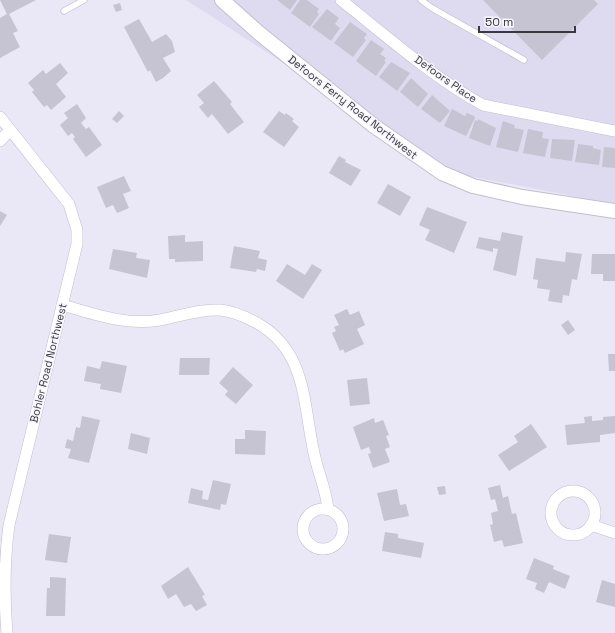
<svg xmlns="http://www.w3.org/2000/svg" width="615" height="633" viewBox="0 0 615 633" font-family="'Space Grotesk',sans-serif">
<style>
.built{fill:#dedbf0}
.building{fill:#c6c4d2}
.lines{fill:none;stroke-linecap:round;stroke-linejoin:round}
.service-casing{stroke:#c2bfcd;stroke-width:7}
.minor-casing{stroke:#c2bfcd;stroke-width:12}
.tertiary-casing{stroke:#c2bfcd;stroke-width:16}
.service{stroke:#fff;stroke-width:5.5}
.minor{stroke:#fff;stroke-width:11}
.tertiary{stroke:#fff;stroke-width:14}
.labels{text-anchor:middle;stroke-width:3;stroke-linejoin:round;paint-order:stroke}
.street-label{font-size:11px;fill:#39383e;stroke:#f7f6fe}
</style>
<rect width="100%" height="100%" fill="#eae7f6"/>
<!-- built -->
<path class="built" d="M186,0H615V204L453,173Z"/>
<!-- building -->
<g class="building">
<path d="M0,0H36L9,14L18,31L13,33L20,47L0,58V18L7,14Z"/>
<path d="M277,0H297L290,10Z"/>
<path d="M300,0H307L319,9L317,12L319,14L310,27L291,13Z"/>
<path d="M483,0H594L598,4L542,60Z"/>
<path d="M120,3L122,10L116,12L113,5Z"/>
<path d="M327,9L339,18L335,24L340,28L331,41L312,27Z"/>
<path d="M139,19L152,42L166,34L172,41L175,52L163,58L171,71L163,78L156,82L150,70L148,72L124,27Z"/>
<path d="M350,22L367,34L364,38L366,40L353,57L334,43Z"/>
<path d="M371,40L384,49L380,54L386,58L384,61L386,62L376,76L356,61Z"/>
<path d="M391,62L410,73L397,91L379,77Z"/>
<path d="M60,63L68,73L56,84L66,97L51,110L47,105L44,107L32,92L34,90L28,83L43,70L46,74Z"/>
<path d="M411,78L428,94L418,107L400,92Z"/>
<path d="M214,81L232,102L230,104L244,122L228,134L212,114L208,118L199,107L204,103L197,95Z"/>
<path d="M432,95L450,111L440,123L421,109Z"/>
<path d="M77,104L86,118L81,123L86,129L89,127L102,145L86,157L73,139L75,137L72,133L68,136L60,125L68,118L64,113Z"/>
<path d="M452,109L465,116L467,113L474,116L475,118L466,136L444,126Z"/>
<path d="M119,111L124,116L117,123L112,119Z"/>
<path d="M279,111L285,115L286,113L294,119L292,121L299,127L284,147L263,132Z"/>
<path d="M478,119L496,128L490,146L469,138L475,120L478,121Z"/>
<path d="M503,121L515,125L514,128L524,130L518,152L496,147Z"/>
<path d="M528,129L543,132L542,138L549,139L545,157L523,153Z"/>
<path d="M552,139L575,140L572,161L550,158Z"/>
<path d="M578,144L593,146V148L601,150L599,165L575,162Z"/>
<path d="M604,147L615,148V168L602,167Z"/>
<path d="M339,156L346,160L345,162L361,170L351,186L329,173Z"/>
<path d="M124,176L131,191L123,194L129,208L117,213L113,205L106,208L97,187Z"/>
<path d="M388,184L411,197L400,216L377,203Z"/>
<path d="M427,207L467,222L454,253L425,240L430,230L419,225Z"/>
<path d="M0,211L7,215L0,226Z"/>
<path d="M502,232L523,236L516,276L493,270L498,249L493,248V252L476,248L479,237L500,241Z"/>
<path d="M185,235V242L203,241V261L175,262V259H169L168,236Z"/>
<path d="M234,246L260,251L258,258L267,260L265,271L257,269L256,272L230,268Z"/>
<path d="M113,249L137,253L136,258L150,260L147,278L109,269Z"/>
<path d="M566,252L582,254L577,280L572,279L569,296L563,295L562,303L548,301L550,290L537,288L538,280L533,279L536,258L565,262Z"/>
<path d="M592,254H615V281H603V274H591Z"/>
<path d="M287,264L305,275L312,264L322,270L303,299L276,281Z"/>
<path d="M347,309L350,315L359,311L365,325L357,329L364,344L345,353L343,349L340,351L332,333L336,331L334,327L339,325L334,315Z"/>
<path d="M568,320L575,330L568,335L561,325Z"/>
<path d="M608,354H615V371H609Z"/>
<path d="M180,358H210L209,375H179Z"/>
<path d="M102,361L127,366L121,393L100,389L101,384L84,381L87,366L100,369Z"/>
<path d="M233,367L253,385L236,404L225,395L228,391L219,383Z"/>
<path d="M367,378L370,404L350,406L347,380Z"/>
<path d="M82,416L100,420L89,463L68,458L71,449L65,448L67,439L73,441L76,427L80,428Z"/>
<path d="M592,416V421L603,420V417L615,416V433L600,435V442L567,445L565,425L585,423L584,417Z"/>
<path d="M374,418L375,423L383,420L389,435L386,436L390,447L385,449L390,462L373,468L368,454L371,453L369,447L361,450L353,427Z"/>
<path d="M531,424L547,447L509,471L498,455L518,442L514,436Z"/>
<path d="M245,430L266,431L265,455L235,454V439H245Z"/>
<path d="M131,433L150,438L147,454L128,449Z"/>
<path d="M213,480L231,484L226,505L221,504L220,510L188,503L191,488L203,491L202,499L208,500Z"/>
<path d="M500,485L503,498L508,496L512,514L516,513L523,543L504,547L502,540L494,542L490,525L493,524L491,513L498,511L495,499L491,500L488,488Z"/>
<path d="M445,486L446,494L439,495L437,487Z"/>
<path d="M397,489L400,505L406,504L409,516L384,521L377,493Z"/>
<path d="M385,532L398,534V538L424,543L421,558L382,551Z"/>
<path d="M49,534L71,537L67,563L45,560Z"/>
<path d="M534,558L554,566L553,569L570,576L565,589L549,582L544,593L535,589L537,583L526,579Z"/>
<path d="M188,567L205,595L202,596L207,605L196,611L191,604L184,607L176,594L168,599L161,586Z"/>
<path d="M50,577L66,578L65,616H46L47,588H50Z"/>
<path d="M602,580L615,584V607L596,602Z"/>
</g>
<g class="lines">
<!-- service casing -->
<g class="service-casing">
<g id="service">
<path d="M421,0L432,8L524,60"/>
<path d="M64,11L84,0"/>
</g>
</g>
<!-- minor casing -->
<g class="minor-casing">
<g id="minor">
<path d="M341,0C385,35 434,78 483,105L615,131"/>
<path d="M0,117L69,204L77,230V244L9,525C4,562 4,596 7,633"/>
<path d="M0,141L10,130"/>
<path d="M62,305C95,314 126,326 160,320C181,316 199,309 220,310C233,311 246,317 257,323C307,351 303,404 314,453C318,473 326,489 328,509"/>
<circle cx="573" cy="513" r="22"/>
<circle cx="323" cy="529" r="20"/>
<path d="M591,525L615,533"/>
</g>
</g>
<!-- tertiary casing -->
<g class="tertiary-casing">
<path id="tertiary" d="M222,0L259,33L374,126L442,173L473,186L522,197L615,211"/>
</g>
<!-- service -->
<use href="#service" class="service"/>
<!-- minor -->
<use href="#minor" class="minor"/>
<!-- tertiary -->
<use href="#tertiary" class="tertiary"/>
</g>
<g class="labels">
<!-- street labels -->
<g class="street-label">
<text transform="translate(446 79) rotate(35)" y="4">Defoors Place</text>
<text transform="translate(353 107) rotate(38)" y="4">Defoors Ferry Road Northwest</text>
<text transform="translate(48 363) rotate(-76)" y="4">Bohler Road Northwest</text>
</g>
</g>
<!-- scale -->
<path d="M479 26v6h96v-6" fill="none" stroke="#39383e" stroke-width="2"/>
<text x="485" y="26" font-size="12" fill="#39383e" stroke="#f7f6fe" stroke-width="3" paint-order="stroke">50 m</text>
</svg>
